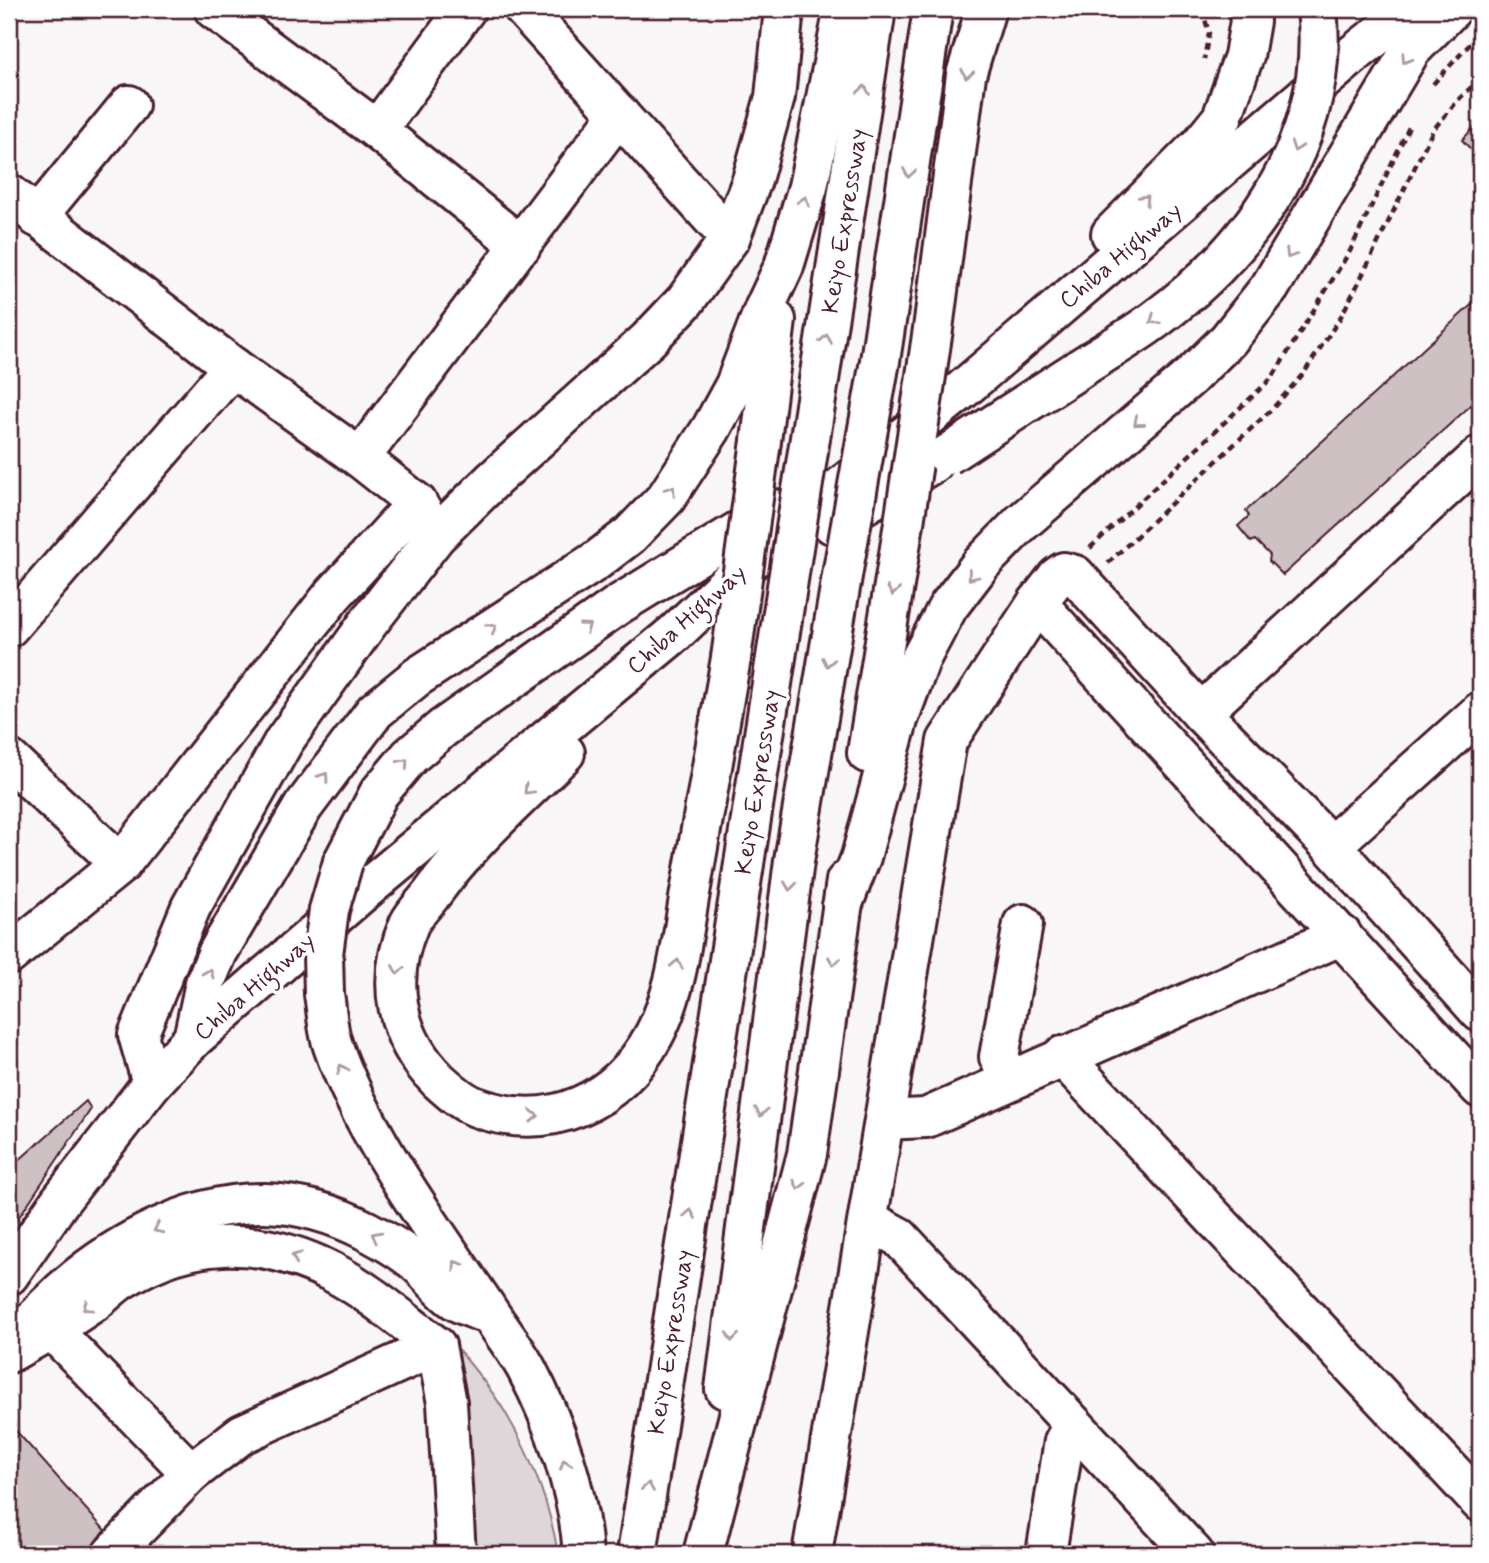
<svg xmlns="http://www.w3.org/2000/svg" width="1489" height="1563" viewBox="0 0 1489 1563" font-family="Mynerve,sans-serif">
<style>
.green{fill:#ded6d9;stroke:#947a82;stroke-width:2}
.building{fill:#cdc1c4;stroke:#4a1f2b;stroke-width:2}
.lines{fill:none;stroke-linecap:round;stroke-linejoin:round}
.minor-casing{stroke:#4a1f2b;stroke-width:44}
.highway-casing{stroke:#4a1f2b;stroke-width:44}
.path{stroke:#4a1f2b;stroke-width:4.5;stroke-dasharray:7 5;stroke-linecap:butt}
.minor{stroke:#fff;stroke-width:38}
.highway{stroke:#fff;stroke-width:38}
.highway-bridge-casing{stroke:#4a1f2b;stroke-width:44;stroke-linecap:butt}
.highway-bridge{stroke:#fff;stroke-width:38}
.oneway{stroke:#ae9aa0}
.labels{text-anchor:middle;stroke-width:7;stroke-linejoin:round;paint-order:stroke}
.street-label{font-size:24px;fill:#4a1f2b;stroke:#fff}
</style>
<rect width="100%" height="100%" fill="#f8f6f7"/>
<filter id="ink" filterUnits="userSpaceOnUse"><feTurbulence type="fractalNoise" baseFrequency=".0143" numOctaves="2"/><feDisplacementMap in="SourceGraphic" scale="14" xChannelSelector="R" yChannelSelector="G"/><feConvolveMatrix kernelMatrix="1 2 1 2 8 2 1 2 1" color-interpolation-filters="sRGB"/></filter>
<g filter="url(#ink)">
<!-- green -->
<path class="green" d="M453,1343C471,1365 491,1388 505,1412C531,1456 550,1505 558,1554H469Z"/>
<!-- building -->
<g class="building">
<path d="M1480,121V159L1462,140Z"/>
<path d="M1480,297V397L1283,575L1269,561L1270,555L1255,540L1251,542L1238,526L1249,516L1246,511Z"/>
<path d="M86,1101L91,1109L9,1232V1169Z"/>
<path d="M9,1423L110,1536L91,1554H9Z"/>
</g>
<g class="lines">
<!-- minor casing -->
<g class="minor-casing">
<g id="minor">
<path d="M214,9L377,130L521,246"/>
<path d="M524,9L730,238"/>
<path d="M377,130L466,9"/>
<path d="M9,194L233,367L360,458L417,503L430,525"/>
<path d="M37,217L129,105"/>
<path d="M360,458L619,114"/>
<path d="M1037,603L1480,1088"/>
<path d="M9,627L233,367"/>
<path d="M1201,713L1480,456"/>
<path d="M9,759L121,864"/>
<path d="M1331,846L1480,712"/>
<path d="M9,955L121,864L332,596L417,503"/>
<path d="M1062,1056L1480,1502"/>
<path d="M1011,1080L999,1057L1023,924"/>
<path d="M152,1083L138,1035L191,907L284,741L369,622L436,536L494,479L648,340L685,301L730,238L752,180L775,97L784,9"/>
<path d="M885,1120L926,1118L1342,935"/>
<path d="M868,1220L899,1237L1194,1554"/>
<path d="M52,1330L191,1473"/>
<path d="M9,1353C37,1338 65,1322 91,1304C103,1296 112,1285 124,1278C193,1236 261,1236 332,1272C369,1291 403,1321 436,1346L447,1403L456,1554"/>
<path d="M112,1554L191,1473L242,1434L436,1346"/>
<path d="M812,1554L947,741L1037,603L1057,577L1064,572L1075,575L1201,713L1331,846L1480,1012"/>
<path d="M1046,1554L1064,1441L1074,1425"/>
</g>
</g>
<!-- highway casing -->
<g class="highway-casing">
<g id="highway">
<path d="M1111,234L1201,144L1222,118L1244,56L1250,21L1248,9"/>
<path d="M933,329L966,75L986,9"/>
<path d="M880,361L933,9"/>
<path d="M815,406L876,9"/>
<path d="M761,441L776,320"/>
<path d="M832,524L933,463"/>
<path d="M565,753C519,799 469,842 431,895C424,904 414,914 409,924C385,980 395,1037 438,1080C449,1090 462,1102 476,1107C550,1134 618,1102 654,1035C678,990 682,936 691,887C704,810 718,734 731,658"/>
<path d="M867,753L904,523"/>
<path d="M343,862L379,793L410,756L443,728L618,605L774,509"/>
<path d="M842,906L861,857L898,720L921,658L948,607L981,564L1021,523L1190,377L1228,340L1270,287L1411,50L1452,9"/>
<path d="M324,994C327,1011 327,1030 333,1046C364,1136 432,1227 485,1306C498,1327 514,1346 526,1368C555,1422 579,1493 583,1554"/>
<path d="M193,1039L205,983L218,952L303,807L375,711L417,677L596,561L630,535L666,498L711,429L735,385L764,309L784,266L808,187L844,9"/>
<path d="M9,1275L60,1201L152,1083L193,1039L358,896L675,633L768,545L962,390L1355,53L1411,9"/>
<path d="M9,1349C22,1334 34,1319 47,1305C100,1251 187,1201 265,1203C300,1204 336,1215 367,1231C386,1241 405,1252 420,1266C432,1277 442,1292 455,1300C462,1305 471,1307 479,1311"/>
<path d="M725,1389L794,861L843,570"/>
<path d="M704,1550L807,1154L846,881"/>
<path d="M637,1554L782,619"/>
</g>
</g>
<!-- path -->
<g class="path">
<path d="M1202,9L1209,33L1204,59"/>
<path d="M1433,84L1472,42"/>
<path d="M1090,548L1272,378L1350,251L1410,125"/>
<path d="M1108,563L1273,408L1304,373L1340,318L1357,286L1433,130L1459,99L1480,79"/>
</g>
<!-- minor -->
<use href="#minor" class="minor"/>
<!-- highway -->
<use href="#highway" class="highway"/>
<!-- highway-bridge casing -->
<g class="highway-bridge-casing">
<g id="highway-bridge">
<path d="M947,455C990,427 1033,399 1076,371C1103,353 1131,338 1156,319C1255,246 1331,136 1317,9"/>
<path d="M904,523L933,329"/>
<path d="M843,570L880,361"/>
<path d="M782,619L815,406"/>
<path d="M731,658L761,441"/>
<path d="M324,994L323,954L329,910L343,862"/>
</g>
</g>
<!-- highway-bridge -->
<use href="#highway-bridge" class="highway-bridge"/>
</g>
<!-- one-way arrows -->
<defs><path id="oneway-chevron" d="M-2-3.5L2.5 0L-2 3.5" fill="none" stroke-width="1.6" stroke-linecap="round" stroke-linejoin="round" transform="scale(1.75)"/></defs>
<g class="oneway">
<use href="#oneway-chevron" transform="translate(1406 59) rotate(123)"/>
<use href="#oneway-chevron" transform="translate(967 74) rotate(102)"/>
<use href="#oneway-chevron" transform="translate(864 90) rotate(-81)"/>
<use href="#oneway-chevron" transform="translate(1296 147) rotate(110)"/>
<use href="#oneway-chevron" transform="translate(909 173) rotate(99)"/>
<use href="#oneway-chevron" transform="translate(1145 199) rotate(-46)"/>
<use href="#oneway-chevron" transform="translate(804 201) rotate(-73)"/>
<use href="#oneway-chevron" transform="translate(1290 254) rotate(122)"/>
<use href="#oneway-chevron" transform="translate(1154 320) rotate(145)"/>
<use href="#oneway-chevron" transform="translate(826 339) rotate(-81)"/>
<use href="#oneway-chevron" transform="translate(1138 422) rotate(139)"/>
<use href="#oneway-chevron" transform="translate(671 490) rotate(-56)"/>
<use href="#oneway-chevron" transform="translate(972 576) rotate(128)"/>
<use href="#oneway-chevron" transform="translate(893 591) rotate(99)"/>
<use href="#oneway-chevron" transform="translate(586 627) rotate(-35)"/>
<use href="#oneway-chevron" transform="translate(492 628) rotate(-33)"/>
<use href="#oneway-chevron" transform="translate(828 662) rotate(100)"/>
<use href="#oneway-chevron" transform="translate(404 763) rotate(-49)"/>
<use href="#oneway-chevron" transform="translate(324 777) rotate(-55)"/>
<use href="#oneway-chevron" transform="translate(528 790) rotate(135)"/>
<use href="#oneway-chevron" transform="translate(790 886) rotate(97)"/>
<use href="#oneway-chevron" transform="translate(834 961) rotate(98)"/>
<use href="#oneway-chevron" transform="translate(677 964) rotate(-78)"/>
<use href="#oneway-chevron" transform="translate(398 970) rotate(99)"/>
<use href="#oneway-chevron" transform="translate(209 973) rotate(-68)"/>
<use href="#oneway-chevron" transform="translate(342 1069) rotate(-112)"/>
<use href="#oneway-chevron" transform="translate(761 1112) rotate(97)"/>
<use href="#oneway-chevron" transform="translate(534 1116) rotate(-1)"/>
<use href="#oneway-chevron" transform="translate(799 1185) rotate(104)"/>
<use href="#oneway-chevron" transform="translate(690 1214) rotate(-81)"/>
<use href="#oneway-chevron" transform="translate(158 1229) rotate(154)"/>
<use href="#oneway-chevron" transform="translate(376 1236) rotate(-152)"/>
<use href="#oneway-chevron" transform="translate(296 1257) rotate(-157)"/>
<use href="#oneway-chevron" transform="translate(457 1265) rotate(-124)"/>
<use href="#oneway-chevron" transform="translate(87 1307) rotate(146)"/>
<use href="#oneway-chevron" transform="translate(732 1337) rotate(97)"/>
<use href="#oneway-chevron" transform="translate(565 1464) rotate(-110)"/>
<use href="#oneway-chevron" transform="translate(648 1487) rotate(-81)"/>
</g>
</g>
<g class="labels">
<!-- street labels -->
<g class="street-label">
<text transform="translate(844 221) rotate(-81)" y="8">Keiyo Expressway</text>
<text transform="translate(1120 255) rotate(-40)" y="8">Chiba Highway</text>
<text transform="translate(686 619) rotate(-42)" y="8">Chiba Highway</text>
<text transform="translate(757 782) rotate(-81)" y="8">Keiyo Expressway</text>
<text transform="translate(254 986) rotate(-41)" y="8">Chiba Highway</text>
<text transform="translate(670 1342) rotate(-81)" y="8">Keiyo Expressway</text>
</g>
</g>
<!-- margin -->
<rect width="1489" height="1563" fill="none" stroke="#fff" stroke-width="35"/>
<rect x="18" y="18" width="1454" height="1528" fill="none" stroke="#4a1f2b" stroke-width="2.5" filter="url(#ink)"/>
</svg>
